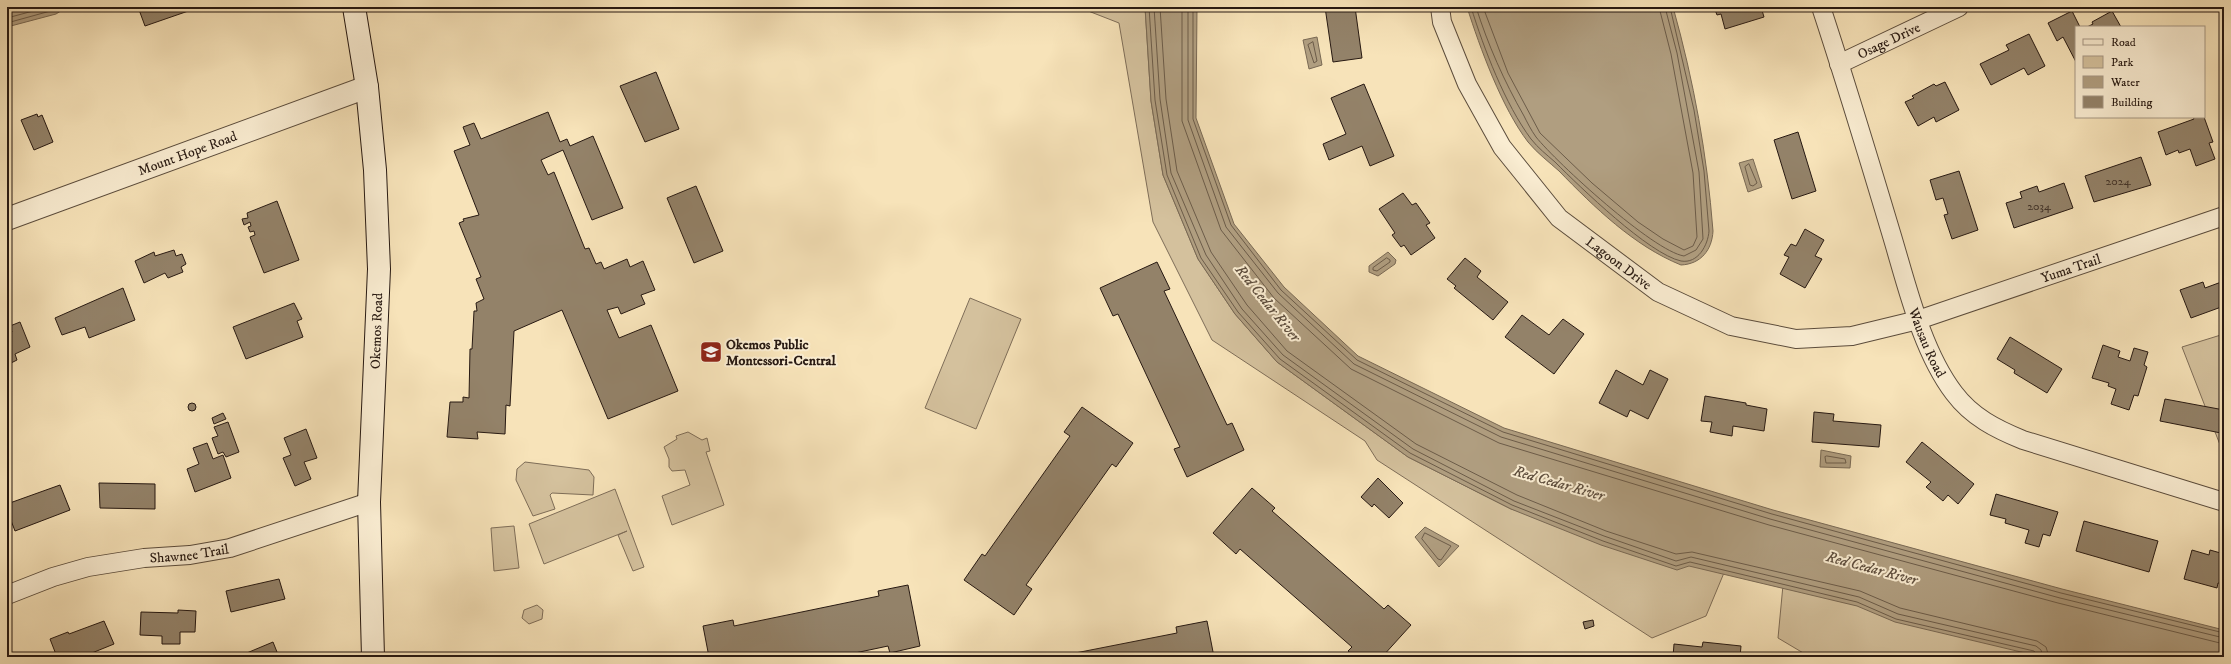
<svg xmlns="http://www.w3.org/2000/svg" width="2231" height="664" viewBox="0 0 2231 664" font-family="'IM FELL DW Pica',serif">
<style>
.green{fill:#d4c19d;stroke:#7e6d58}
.water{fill:#b09e80;stroke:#796954}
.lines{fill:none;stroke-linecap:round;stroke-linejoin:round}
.shore{stroke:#6c5c49;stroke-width:1}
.building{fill:#938269;stroke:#271912}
.minor-casing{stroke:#5b4c3c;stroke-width:20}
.tertiary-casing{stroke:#5b4c3c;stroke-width:24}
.secondary-casing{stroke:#271912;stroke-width:24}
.minor{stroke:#faedd2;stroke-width:18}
.tertiary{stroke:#faedd2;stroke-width:22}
.secondary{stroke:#faedd2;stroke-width:22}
.labels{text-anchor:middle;stroke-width:4;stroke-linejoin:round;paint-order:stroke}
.number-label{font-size:12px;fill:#423328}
.street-label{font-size:14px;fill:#271912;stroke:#faedd2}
.poi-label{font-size:14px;font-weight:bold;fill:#271912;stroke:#faedd2;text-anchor:start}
.water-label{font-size:15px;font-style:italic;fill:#5e4e3e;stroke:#faedd2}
</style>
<rect width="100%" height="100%" fill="#f7e3b9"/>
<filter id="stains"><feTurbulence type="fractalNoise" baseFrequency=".005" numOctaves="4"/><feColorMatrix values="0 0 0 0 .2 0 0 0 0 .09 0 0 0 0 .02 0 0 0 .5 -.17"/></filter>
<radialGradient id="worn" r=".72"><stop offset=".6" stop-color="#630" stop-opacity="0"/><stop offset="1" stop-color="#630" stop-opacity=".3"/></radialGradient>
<!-- green -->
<g class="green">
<path d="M1078,7H1145L1151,101L1163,175L1198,259L1235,314L1277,362L1408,457L1511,509L1726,568L1706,616L1652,638L1377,460L1365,441L1212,340L1153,222L1119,23Z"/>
<path d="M970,298L1021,319L976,429L925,408Z"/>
<path d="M2224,334V455L2182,347Z"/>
<path d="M688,432L702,440L707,438L710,451L706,452L724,505L672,525L662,496L690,485L685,470L672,471L669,467V459L664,447L677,439L676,436Z"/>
<path d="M525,462L589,470L594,477L593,495L552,493L550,495L555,509L533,516L516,480L517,469Z"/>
<path d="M615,489L644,567L633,571L618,535L627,531L544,564L529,524Z"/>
<path d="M514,526L519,568L494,571L491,528Z"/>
<path d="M1783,585L2044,657H1810L1778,638Z"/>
<path d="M537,605L543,610L542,619L529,624L522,618L524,610Z"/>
</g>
<!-- water -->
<g class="water">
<path d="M7,7H67L56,14L7,27Z"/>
<path d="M1145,7H1197L1196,118L1234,224L1284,287L1358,356L1504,428L1773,510L2062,589L2224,630V657H2042L1895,622L1857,606L1689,566L1677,570L1601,545L1511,509L1408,457L1277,362L1235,314L1198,259L1163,175L1151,101Z"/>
<path d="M1467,7H1673C1694,82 1707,154 1713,231C1712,250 1701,264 1681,265C1634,246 1594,207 1559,171C1549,162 1537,153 1528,142C1502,108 1480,48 1467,7Z"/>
<path d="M1317,37L1322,65L1309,69L1303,40Z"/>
<path d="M1753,159L1762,187L1748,192L1739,163Z"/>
<path d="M1388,252L1396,260L1395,264L1378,276L1369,272V266Z"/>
<path d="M1821,450L1851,456L1850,468L1820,467Z"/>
<path d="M1425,527L1459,546L1439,567L1415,537Z"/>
</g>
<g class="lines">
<!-- shore -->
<g class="shore">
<path d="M1149,7L1155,100L1167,175L1201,258L1238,312L1280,359L1410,453L1512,505L1603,541L1676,566L1690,562L1857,602L1896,619L2034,651L2038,657"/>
<path d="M1154,7L1160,99L1171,173L1206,255L1242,309L1283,355L1413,449L1514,501L1604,536L1676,561L1691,557L1859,597L1898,614L2036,646L2041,650L2043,657"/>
<path d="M1160,7L1166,99L1177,171L1211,252L1247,305L1287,351L1416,444L1517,495L1606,531L1676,554L1692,552L1860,591L1900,608L2037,641L2046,647L2049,657"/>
<path d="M1182,7V121L1221,230L1274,298L1351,369L1499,443L1769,525L2058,603L2224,644"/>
<path d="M1188,7V120L1226,227L1278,293L1354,364L1501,437L1770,519L2060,598L2224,638"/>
<path d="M1193,7V119L1231,225L1281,290L1357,360L1503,432L1772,514L2061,593L2224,633"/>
<path d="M1471,7C1484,49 1505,104 1531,139C1538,148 1547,155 1555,162C1580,187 1649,254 1681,261C1698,264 1708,245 1709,231L1704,171L1694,110L1670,7"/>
<path d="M1476,7C1488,45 1504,81 1524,116C1527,122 1531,130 1536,137C1557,163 1653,251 1684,256L1696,250L1703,239L1699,172L1677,53L1665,7"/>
<path d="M1483,7L1508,73L1540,133L1592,183L1638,222L1663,239L1684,250L1693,246L1697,237L1693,173L1671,54L1659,7"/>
<path d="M7,18L48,7"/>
<path d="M7,23L54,10L60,7"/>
<path d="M1313,42L1317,61L1314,63L1308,45Z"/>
<path d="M1749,164L1757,183L1753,186L1750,185L1745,167Z"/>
<path d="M1387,258L1390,260V262L1377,271L1373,270V268Z"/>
<path d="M1827,456L1845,459L1846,463H1826L1825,457Z"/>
<path d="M1425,533L1451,546L1441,560L1438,559L1422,539Z"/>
</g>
</g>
<!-- building -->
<g class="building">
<path d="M138,7H197V8L145,26Z"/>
<path d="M1325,7H1355L1362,58L1333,62Z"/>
<path d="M1714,7H1761L1764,17L1725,29L1721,14L1717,15Z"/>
<path d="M2072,11L2080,27H2076V62L2063,37L2057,41L2048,23Z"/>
<path d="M2112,11L2121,27H2087L2093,24L2092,22Z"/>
<path d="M2029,34L2045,66L2028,75L2024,68L1991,85L1980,64L2009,50L2006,45Z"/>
<path d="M656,72L679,129L645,142L620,86Z"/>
<path d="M1945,82L1959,110L1936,122L1934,117L1918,126L1905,102L1914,98L1912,96L1934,84L1936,86Z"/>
<path d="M1364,84L1394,156L1370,166L1362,146L1329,160L1323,144L1346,134L1331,98Z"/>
<path d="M548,112L560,142L567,139L570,146L593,136L623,208L592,220L563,150L541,160L548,175L554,172L585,249L589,248L596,264L601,262L604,269L627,259L630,267L643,261L655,290L641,295L645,304L621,314L618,307L607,310L619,338L651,325L678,391L608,419L562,310L514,331L510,406L506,405L505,434L477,432L478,439L447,437L450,402H463V397L469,398L470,349H472L474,311H477L476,303L484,299L476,279L481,277L459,223L464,221L463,219L479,215L454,151L470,145L463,127L474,123L481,139Z"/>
<path d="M37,114L38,117L42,115L53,142L34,150L21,120Z"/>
<path d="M2193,117H2204L2213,142L2209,143L2215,159L2196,166L2190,149L2179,153L2178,150L2166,155L2158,132L2194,119Z"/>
<path d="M1798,132L1816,191L1792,199L1774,140Z"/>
<path d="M2141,157L2151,185L2094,202L2085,176Z"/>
<path d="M1959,171L1978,230L1952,239L1944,215L1948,214L1943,198L1936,200L1930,180Z"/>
<path d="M2064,183L2073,208L2014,228L2006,203L2022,198L2020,192L2037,186L2039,192Z"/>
<path d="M696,186L723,251L694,263L667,198Z"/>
<path d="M1403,193L1412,205L1416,203L1430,223L1426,225L1435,238L1411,255L1404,245L1401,247L1392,235L1395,233L1379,209Z"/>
<path d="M277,201L299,260L264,273L250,237L255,235L254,231L250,232L248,227L251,226L250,222L244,225L242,219L248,218L247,213Z"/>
<path d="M1805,229L1824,240L1815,256L1822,259L1805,288L1780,274L1789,257L1784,255L1791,244L1796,246Z"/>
<path d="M174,250L176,256L182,254L186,264L181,267L183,272L168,278L165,273L144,283L135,261L154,252L155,256Z"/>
<path d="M1465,258L1481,271L1477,277L1508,302L1493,320L1454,288L1456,286L1447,279Z"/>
<path d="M1157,262L1170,289L1164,291L1227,425L1232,423L1244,450L1187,477L1174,449L1180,447L1118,314L1113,316L1100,288Z"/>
<path d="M2224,281V306L2191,318L2180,290L2203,282L2205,288Z"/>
<path d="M123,288L135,320L89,338L85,327L62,335L55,318Z"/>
<path d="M294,303L302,319L297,321L303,337L246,359L233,327Z"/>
<path d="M1522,315L1549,335L1563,319L1584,334L1554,374L1505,337Z"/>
<path d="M20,322L30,347L15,354L17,360L7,365V334L12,332L10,326Z"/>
<path d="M2010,337L2062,369L2047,393L2014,373L2015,370L1997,359Z"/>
<path d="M2103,345L2120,351L2118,357L2130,361L2134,348L2148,352L2144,365L2147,367L2138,396L2134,395L2129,410L2111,404L2116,389L2108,386L2109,383L2092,378Z"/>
<path d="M1616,370L1643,385L1650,370L1668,379L1648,419L1630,410L1627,417L1599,403Z"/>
<path d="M1705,396L1746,403V405L1767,409L1764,431L1733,426L1732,436L1710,432L1712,422L1701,421Z"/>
<path d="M2165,399L2224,410L2221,433L2160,421Z"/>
<circle cx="192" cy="407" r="4"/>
<path d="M1082,407L1133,443L1116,467L1112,464L1026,585L1032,589L1014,615L964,580L982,554L985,556L1070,436L1064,432Z"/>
<path d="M1814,412L1834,414L1833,421L1881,425L1879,447L1812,442Z"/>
<path d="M223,413L226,419L214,424L212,418Z"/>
<path d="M228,422L239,452L226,457L223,452L218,454L212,438L218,436L214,427Z"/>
<path d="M306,429L317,458L304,462L311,479L295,486L283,458L291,455L284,438Z"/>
<path d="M1922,442L1974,484L1958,504L1948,495L1943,501L1926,487L1931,482L1906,462Z"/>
<path d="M207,443L213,459L223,455L231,478L195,492L187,469L199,464L193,448Z"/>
<path d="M1378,478L1403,503L1389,518L1374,504L1372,507L1361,497Z"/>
<path d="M99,483L155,484V509L100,508Z"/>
<path d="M60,485L70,510L15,531L7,510V504Z"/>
<path d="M1252,488L1275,508L1272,511L1384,609L1388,605L1411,625L1382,657H1355L1348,651L1352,647L1240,549L1236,554L1213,533Z"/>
<path d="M1996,494L2058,512L2050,536L2043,534L2039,547L2025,543L2029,530L2005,523L2006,519L1990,515Z"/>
<path d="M2084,521L2158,541L2149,572L2076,551Z"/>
<path d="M2192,550L2209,555L2210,550L2224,554V584L2218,583L2217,588L2184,579Z"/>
<path d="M279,579L285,599L231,612L226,591Z"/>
<path d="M908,585L920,646L890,653L888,646L836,657H709L703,626L733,620L734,626L879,596L878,591Z"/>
<path d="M178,610L196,611L195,632H180V644H162V636L140,635L141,612L178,613Z"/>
<path d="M1593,620L1594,626L1585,629L1583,622Z"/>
<path d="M104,621L114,644L82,657H57L50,639L68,632L69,634Z"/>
<path d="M1207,621L1214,657H1055L1177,633L1176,627Z"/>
<path d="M273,642L279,657H243L242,655Z"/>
<path d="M1703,642L1741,646L1740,657H1673L1674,644L1702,647Z"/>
</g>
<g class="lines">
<!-- minor casing -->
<g class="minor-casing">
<g id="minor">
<path id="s1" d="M1440,7L1442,22L1467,84L1502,147L1559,218L1658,292L1731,326L1796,339L1852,336L1918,320L2224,216"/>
<path id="s2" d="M1821,7C1846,83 1869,159 1892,236C1907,286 1922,351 1954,393C1972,417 1996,429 2023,440L2224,502"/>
<path id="s3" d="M1839,64L1959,7"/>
<path id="s4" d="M7,595L53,577L88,567L144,558L190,555L230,548L369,502"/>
</g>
</g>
<!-- tertiary casing -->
<g class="tertiary-casing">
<g id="tertiary">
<path id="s5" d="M7,219L367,87"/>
</g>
</g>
<!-- secondary casing -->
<g class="secondary-casing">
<path id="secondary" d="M354,7L367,87L375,170L379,269L369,502L373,657"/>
</g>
<!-- minor -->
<use href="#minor" class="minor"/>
<!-- tertiary -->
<use href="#tertiary" class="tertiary"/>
<!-- secondary -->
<use href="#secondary" class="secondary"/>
</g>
<!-- icons -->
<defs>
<g id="school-square" transform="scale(1.15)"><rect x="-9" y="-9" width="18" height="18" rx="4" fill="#8f2418" stroke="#faedd2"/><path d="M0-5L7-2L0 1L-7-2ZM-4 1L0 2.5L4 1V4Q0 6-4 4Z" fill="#fff"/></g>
</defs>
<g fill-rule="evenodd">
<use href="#school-square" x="711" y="352"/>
</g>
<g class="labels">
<!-- number labels -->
<g class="number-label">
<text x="2118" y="185">2024</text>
<text x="2039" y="210">2034</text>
</g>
<!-- street labels -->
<g class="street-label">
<text dy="5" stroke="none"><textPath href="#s3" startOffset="55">Osage Drive</textPath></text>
<text dy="5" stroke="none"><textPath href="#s5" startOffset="192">Mount Hope Road</textPath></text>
<text dy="5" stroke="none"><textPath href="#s1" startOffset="320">Lagoon Drive</textPath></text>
<text dy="5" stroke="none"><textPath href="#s1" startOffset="801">Yuma Trail</textPath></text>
<text transform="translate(376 331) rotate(-88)" y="5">Okemos Road</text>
<text dy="5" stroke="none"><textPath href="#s2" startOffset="352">Wausau Road</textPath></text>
<text dy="5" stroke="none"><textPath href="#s4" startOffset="188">Shawnee Trail</textPath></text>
</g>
<!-- poi labels -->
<g class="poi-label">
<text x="726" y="349">Okemos Public<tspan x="726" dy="16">Montessori-Central</tspan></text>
</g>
<!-- water labels -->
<g class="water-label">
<text transform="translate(1268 303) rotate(51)" y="5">Red Cedar River</text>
<text transform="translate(1559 483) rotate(16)" y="5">Red Cedar River</text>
<text transform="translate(1872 568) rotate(15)" y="5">Red Cedar River</text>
</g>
</g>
<!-- margin -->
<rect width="2231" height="664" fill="none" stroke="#f7e3b9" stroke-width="24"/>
<rect x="8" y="8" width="2215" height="648" fill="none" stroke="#271912" stroke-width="2"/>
<rect x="12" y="12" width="2207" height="640" fill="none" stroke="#271912"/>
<!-- legend -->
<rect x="2075" y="26" width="130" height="92" fill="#faedd2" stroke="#a69885"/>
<rect x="2083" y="39" width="20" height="6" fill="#faedd2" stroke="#a69885"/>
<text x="2111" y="46" font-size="12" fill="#271912">Road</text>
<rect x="2083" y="56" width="20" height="12" fill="#d4c19d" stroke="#a69885"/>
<text x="2111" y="66" font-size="12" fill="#271912">Park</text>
<rect x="2083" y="76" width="20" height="12" fill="#b09e80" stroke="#a69885"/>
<text x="2111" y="86" font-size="12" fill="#271912">Water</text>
<rect x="2083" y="96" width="20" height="12" fill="#938269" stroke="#a69885"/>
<text x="2111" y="106" font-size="12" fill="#271912">Building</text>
<rect width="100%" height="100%" filter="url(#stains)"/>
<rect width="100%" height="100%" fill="url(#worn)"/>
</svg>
